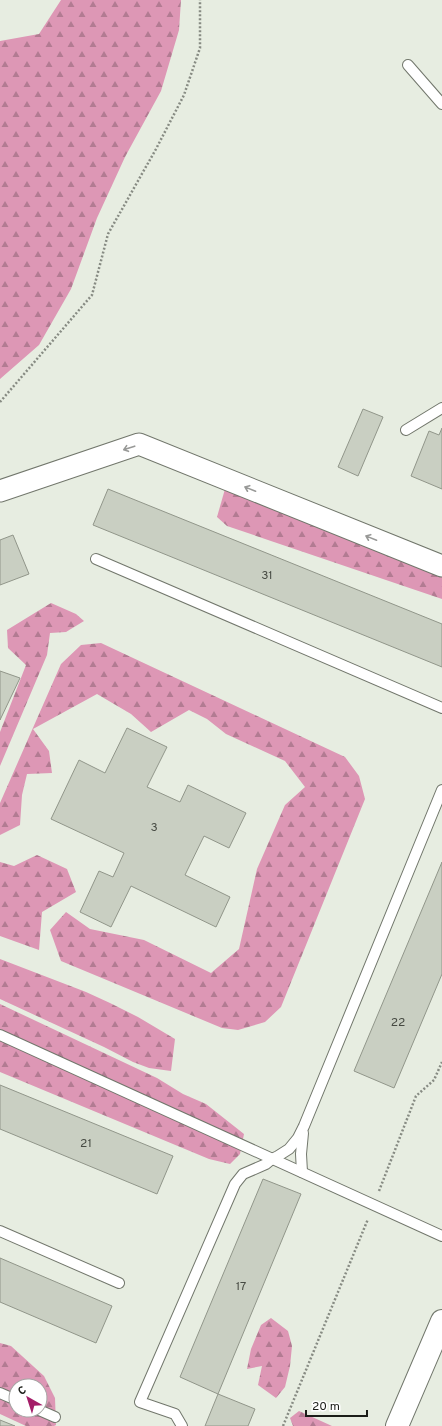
<svg xmlns="http://www.w3.org/2000/svg" width="442" height="1426" viewBox="0 0 442 1426" font-family="Overpass,sans-serif">
<style>
.forest{fill:url(#forest-firs);fill-rule:evenodd}
.building{fill:#c9cfc2;stroke:#91968a}
.lines{fill:none;stroke-linecap:round;stroke-linejoin:round}
.service-casing{stroke:#72776c;stroke-width:12}
.minor-casing{stroke:#72776c;stroke-width:23}
.tertiary-casing{stroke:#72776c;stroke-width:24}
.path{stroke:#878b83;stroke-width:2.5;stroke-dasharray:2 2;stroke-linecap:butt}
.service{stroke:#fff;stroke-width:10}
.minor{stroke:#fff;stroke-width:21}
.tertiary{stroke:#fff;stroke-width:22}
.oneway{stroke:#989997}
.labels{text-anchor:middle;stroke-width:3;stroke-linejoin:round;paint-order:stroke}
.number-label{font-size:12px;fill:#464a42}
</style>
<defs>
<pattern id="forest-firs" width="22" height="20" patternUnits="userSpaceOnUse"><rect width="22" height="20" fill="#dd97b5"/><path d="M5 1l3.5 6h-7zM16 11l3.5 6h-7z" fill="#b27b92"/></pattern>
</defs>
<rect width="100%" height="100%" fill="#e7ede1"/>
<!-- forest -->
<g class="forest">
<path d="M61,0H181L179,30L161,91L125,157L97,218L71,289L39,345L0,379V41L39,34Z"/>
<path d="M225,489L442,577V599L227,526L217,517Z"/>
<path d="M51,603L76,614L84,621L66,632L50,633L47,655L0,766V732L26,665L8,648L7,630Z"/>
<path d="M101,643L345,757L359,776L365,799L281,1007L265,1022L238,1030L222,1028L61,961L50,930L66,912L90,929L144,940L211,973L239,949L257,869L285,805L305,787L285,761L226,734L207,719L189,710L151,732L131,714L97,694L33,729L49,751L52,773L27,774L22,795L20,825L0,835V803L61,664L81,645Z"/>
<path d="M37,855L67,869L76,892L42,912L39,950L0,936V862L14,866Z"/>
<path d="M0,959L86,992L110,1003L138,1017L175,1039L171,1071L149,1068L133,1062L104,1047L0,999Z"/>
<path d="M0,1004L157,1078L183,1094L206,1104L244,1134L240,1154L230,1164L209,1159L0,1072Z"/>
<path d="M271,1318L288,1331L292,1346L290,1366L285,1387L276,1398L258,1385L262,1366L247,1369L251,1349L261,1325Z"/>
<path d="M0,1343L11,1346L44,1376L55,1398L56,1425L54,1426H26L0,1414ZM16,1386H40V1410H16Z"/>
<path d="M299,1411L332,1426H293L290,1418Z"/>
</g>
<!-- building -->
<g class="building">
<path d="M363,409L383,417L358,476L338,467Z"/>
<path d="M442,428V489L411,476L429,431L439,435Z"/>
<path d="M108,489L442,624V667L93,525Z"/>
<path d="M13,535L29,574L0,585V540Z"/>
<path d="M0,671L20,678L0,720Z"/>
<path d="M127,728L167,747L147,787L180,802L188,785L246,813L229,848L204,836L185,875L230,897L216,927L131,886L111,927L80,912L99,871L113,877L124,853L51,819L79,760L105,773Z"/>
<path d="M442,862V974L394,1088L354,1071Z"/>
<path d="M0,1085L173,1156L157,1194L0,1129Z"/>
<path d="M263,1179L301,1194L218,1394L180,1377Z"/>
<path d="M0,1258L112,1306L96,1343L0,1302Z"/>
<path d="M218,1394L255,1409L248,1426H205Z"/>
<path d="M0,1420L15,1426H0Z"/>
</g>
<g class="lines">
<!-- service casing -->
<g class="service-casing">
<g id="service">
<path d="M408,65L442,104"/>
<path d="M406,430L442,408"/>
<path d="M96,559L442,708"/>
<path d="M0,1035L442,1236"/>
<path d="M302,1172L301,1154L303,1133"/>
<path d="M0,1231L119,1283"/>
<path d="M0,1393L16,1400"/>
<path d="M39,1410L55,1417"/>
<path d="M182,1426L175,1414L140,1402L235,1184L243,1174L266,1164L272,1159L278,1156L289,1149L298,1138L304,1126L442,790"/>
</g>
</g>
<!-- minor casing -->
<g class="minor-casing">
<path id="minor" d="M0,491L139,444L442,566"/>
</g>
<!-- tertiary casing -->
<g class="tertiary-casing">
<path id="tertiary" d="M397,1426L442,1321"/>
</g>
<!-- path -->
<g class="path">
<path d="M0,402L92,295L108,234L156,149L184,95L200,48V0"/>
<path d="M379,1191L416,1096L434,1080L442,1062"/>
<path d="M283,1426L368,1219"/>
</g>
<!-- service -->
<use href="#service" class="service"/>
<!-- minor -->
<use href="#minor" class="minor"/>
<!-- tertiary -->
<use href="#tertiary" class="tertiary"/>
</g>
<!-- one-way arrows -->
<defs><path id="oneway-shaft" d="M-6 0H5M1.5-3L5.5 0L1.5 3" fill="none" stroke-width="1.6" stroke-linecap="round" stroke-linejoin="round"/></defs>
<g class="oneway">
<use href="#oneway-shaft" transform="translate(129 448) rotate(162)"/>
<use href="#oneway-shaft" transform="translate(250 489) rotate(-158)"/>
<use href="#oneway-shaft" transform="translate(371 538) rotate(-158)"/>
</g>
<g class="labels">
<!-- number labels -->
<g class="number-label">
<text x="267" y="579">31</text>
<text x="154" y="831">3</text>
<text x="398" y="1026">22</text>
<text x="86" y="1147">21</text>
<text x="241" y="1290">17</text>
</g>
</g>
<!-- north arrow -->
<g transform="translate(28 1398) rotate(321)"><circle r="19" fill="#ffffff" stroke="#a4a5a3"/>
<path d="M0-3L7 15L0 10L-7 15Z" fill="#a41d68"/>
<text y="-6" font-size="11" font-weight="bold" text-anchor="middle" fill="#1b1d18">С</text>
</g>
<!-- scale -->
<path d="M306 1410v6h61v-6" fill="none" stroke="#1b1d18" stroke-width="2"/>
<text x="312" y="1410" font-size="12" fill="#1b1d18" stroke="#ffffff" stroke-width="3" paint-order="stroke">20 m</text>
</svg>
